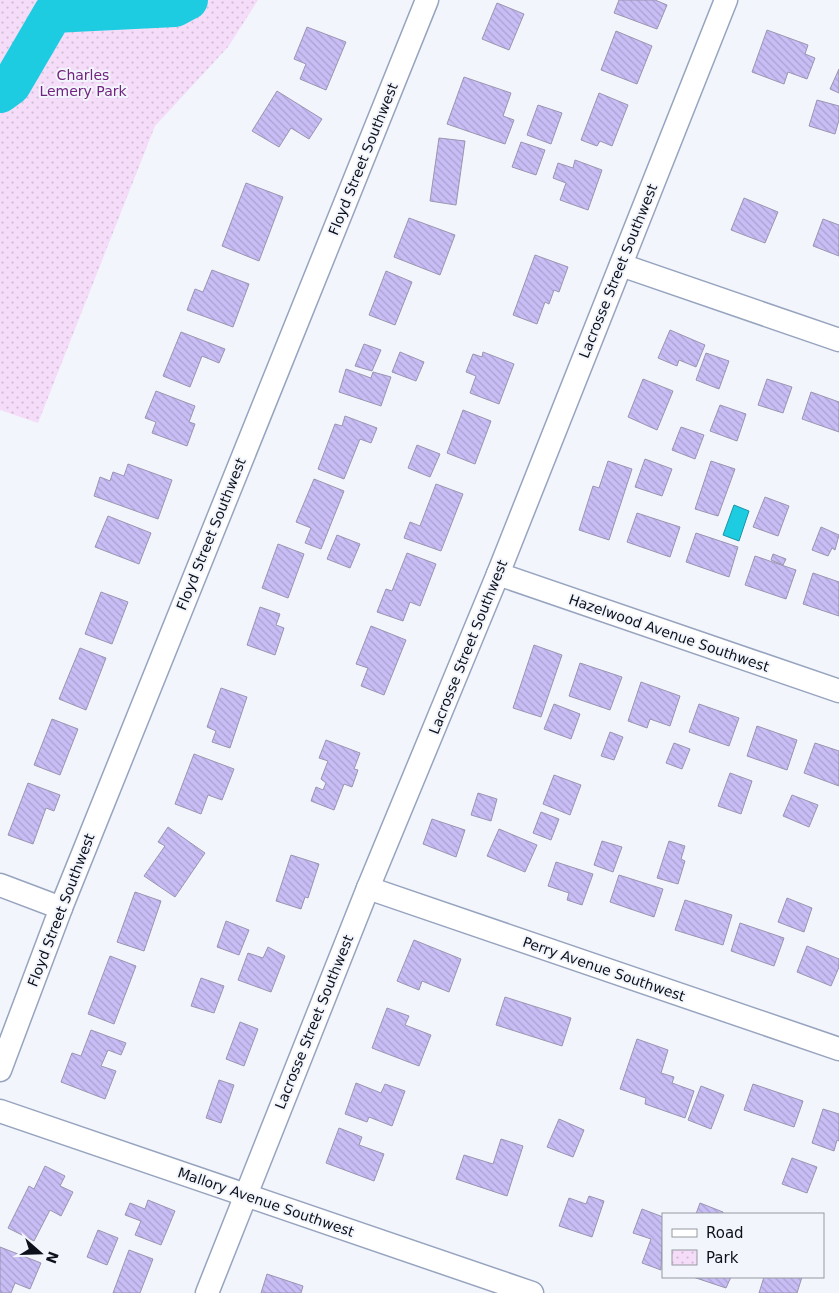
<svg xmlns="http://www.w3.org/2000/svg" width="839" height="1293" viewBox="0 0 839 1293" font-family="'DejaVu Sans',sans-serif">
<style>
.park{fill:url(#park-dots)}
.water{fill:#1ecce1;stroke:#1994a6}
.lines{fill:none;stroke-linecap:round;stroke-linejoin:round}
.river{stroke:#1ecce1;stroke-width:40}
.building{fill:url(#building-back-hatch);stroke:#9a95b1}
.street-casing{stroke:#97a4bf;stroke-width:25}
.street{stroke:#fff;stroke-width:22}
.labels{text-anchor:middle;stroke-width:4;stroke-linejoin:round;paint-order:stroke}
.park-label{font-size:14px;fill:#72237f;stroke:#f2f5fb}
.street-label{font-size:14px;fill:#0d111b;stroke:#f2f5fb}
</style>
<defs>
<pattern id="park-dots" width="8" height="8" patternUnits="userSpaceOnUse" patternTransform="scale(1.25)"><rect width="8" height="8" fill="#f5dcf9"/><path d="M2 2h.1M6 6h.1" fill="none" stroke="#d1bcd5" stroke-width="1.8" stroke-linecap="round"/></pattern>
<pattern id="building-back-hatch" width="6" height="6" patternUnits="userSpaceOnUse" patternTransform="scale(1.25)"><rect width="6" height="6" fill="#c8bdf5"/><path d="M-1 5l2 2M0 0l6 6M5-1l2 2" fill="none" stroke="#aba1d1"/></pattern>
</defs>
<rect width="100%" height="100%" fill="#f2f5fb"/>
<!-- park -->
<path class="park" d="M0,0H258L228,47L155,126L38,423L0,410Z"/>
<!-- water -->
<path class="water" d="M734,505L749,511L739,541L723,535Z"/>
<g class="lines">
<!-- river -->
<path class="river" d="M0,93L11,85L53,13L175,7L188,0"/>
</g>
<!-- building -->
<g class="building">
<path d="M619,0H655L667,5L657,29L614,13Z"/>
<path d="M497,3L524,14L509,50L482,39Z"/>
<path d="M307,27L346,42L326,90L300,79L306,64L294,59Z"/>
<path d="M767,30L808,45L805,54L815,58L807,79L788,72L784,84L752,72Z"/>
<path d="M616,31L652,46L637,84L601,70Z"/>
<path d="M839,69V93L830,89Z"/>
<path d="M464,77L511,93L503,116L514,120L505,144L447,124Z"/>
<path d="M277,91L322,119L309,139L291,128L279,147L252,131Z"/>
<path d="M599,93L628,105L612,146L600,141L597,146L581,140Z"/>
<path d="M817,100L839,106V120L835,134L809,126Z"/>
<path d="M538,105L562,113L551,144L527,135Z"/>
<path d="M439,138L465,141L456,205L430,201Z"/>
<path d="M521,142L545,150L536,175L512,167Z"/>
<path d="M575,160L602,170L588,210L560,200L566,183L553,178L558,163L573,168Z"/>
<path d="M246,183L283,197L259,261L222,246Z"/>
<path d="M744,198L778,212L765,243L731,230Z"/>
<path d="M409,218L455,235L440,275L394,257Z"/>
<path d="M823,219L839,225V256L813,246Z"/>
<path d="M535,255L568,267L559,292L554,290L549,304L545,302L537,324L513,315Z"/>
<path d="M212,270L249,284L233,327L187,310L195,289L203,292Z"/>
<path d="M386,271L412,282L395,325L369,315Z"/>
<path d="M670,330L705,345L696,367L679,360L677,366L658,358Z"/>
<path d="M181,332L225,349L219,363L202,356L190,387L163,376Z"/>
<path d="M364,344L381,350L372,371L355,366Z"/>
<path d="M400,352L424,362L416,381L392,372Z"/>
<path d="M483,352L514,364L499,404L470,393L476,376L466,372L473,354L482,357Z"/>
<path d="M706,353L729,361L719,389L696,380Z"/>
<path d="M346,369L371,378L373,372L391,377L381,406L339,392Z"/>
<path d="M643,379L673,391L657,430L628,417Z"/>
<path d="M767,379L792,387L783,413L758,405Z"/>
<path d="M156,391L195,406L189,422L195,424L187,446L152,433L156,422L145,418Z"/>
<path d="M811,392L839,402V432L802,419Z"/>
<path d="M720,405L746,414L737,441L710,431Z"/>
<path d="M463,410L491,421L475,464L447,453Z"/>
<path d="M345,416L377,428L371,443L360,439L344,479L318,469L335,424L342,426Z"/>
<path d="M681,427L704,435L695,459L672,450Z"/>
<path d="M417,445L440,454L430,477L408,468Z"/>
<path d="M645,459L672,469L662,496L635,487Z"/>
<path d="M608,461L632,469L609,540L579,530L593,486L599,488Z"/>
<path d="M711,461L735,469L718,516L695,509Z"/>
<path d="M128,464L172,480L158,519L94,496L100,477L110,481L113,472L124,476Z"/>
<path d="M314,479L344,491L321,549L305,543L311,528L296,522Z"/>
<path d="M436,484L463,494L441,551L404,538L410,522L420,526Z"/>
<path d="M765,497L789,506L778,536L753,527Z"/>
<path d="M637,513L680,527L670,557L627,542Z"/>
<path d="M108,516L151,533L139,564L95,547Z"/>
<path d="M821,527L839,535L835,550L832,548L828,556L812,550Z"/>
<path d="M696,533L738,547L729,577L686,562Z"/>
<path d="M337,535L360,544L350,568L327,559Z"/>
<path d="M278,544L304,554L288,598L262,588Z"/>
<path d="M407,553L436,564L420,606L410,602L403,621L377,612L386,589L392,591Z"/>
<path d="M773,554L786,559L783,565L771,560Z"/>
<path d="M755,556L796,570L786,599L745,585Z"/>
<path d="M813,573L839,582V616L803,604Z"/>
<path d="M101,592L128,602L112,644L85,634Z"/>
<path d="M260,607L280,614L276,625L284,628L275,655L247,645Z"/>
<path d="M371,626L406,640L384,695L361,686L368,668L356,664Z"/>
<path d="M534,645L562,655L541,717L513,708Z"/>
<path d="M80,648L106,658L86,710L59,699Z"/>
<path d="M580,663L622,677L610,710L569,696Z"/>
<path d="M641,682L680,696L670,726L650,719L647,728L628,721Z"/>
<path d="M221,688L247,697L230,748L212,742L216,731L207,727Z"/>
<path d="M554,704L580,714L571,739L544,729Z"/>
<path d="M699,704L739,718L729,746L689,732Z"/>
<path d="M52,719L78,729L60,775L34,765Z"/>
<path d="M757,726L797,740L787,770L747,756Z"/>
<path d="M610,732L623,737L614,760L601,756Z"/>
<path d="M326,740L360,753L354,769L358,770L352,787L344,784L334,810L311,801L316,787L323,790L326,783L321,779L328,761L319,758Z"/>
<path d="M674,743L690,749L682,769L666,763Z"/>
<path d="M815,743L839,751V786L804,773Z"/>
<path d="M194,754L234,769L222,800L208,795L201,814L175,804Z"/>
<path d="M730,773L752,781L741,814L718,806Z"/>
<path d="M554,775L581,785L570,815L543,804Z"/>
<path d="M28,783L60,795L54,811L46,808L33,844L8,835Z"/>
<path d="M478,793L497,799L491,821L471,815Z"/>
<path d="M792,795L818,805L809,827L783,816Z"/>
<path d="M541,812L559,819L551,840L533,833Z"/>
<path d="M432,819L465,830L456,857L423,844Z"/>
<path d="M168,827L205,853L175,897L144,876L165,846L158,842Z"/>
<path d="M499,829L537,845L525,872L487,856Z"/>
<path d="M602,841L622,847L613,872L594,865Z"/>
<path d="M669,841L685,846L681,859L685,861L678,884L657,878Z"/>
<path d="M291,855L319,864L308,898L305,897L301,909L276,901Z"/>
<path d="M556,862L593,874L582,905L567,900L569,893L548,886Z"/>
<path d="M619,875L663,889L654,917L610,902Z"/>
<path d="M135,892L161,901L144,951L117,942Z"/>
<path d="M787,898L812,908L804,932L778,922Z"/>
<path d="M685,900L732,915L723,945L675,930Z"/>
<path d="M226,921L249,930L239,955L217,947Z"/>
<path d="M740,923L784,938L774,966L731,951Z"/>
<path d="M414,940L461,959L449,992L422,981L419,990L397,981Z"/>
<path d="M807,946L839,959V967L831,986L797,972Z"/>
<path d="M268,947L285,956L271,992L238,980L248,953L263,958Z"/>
<path d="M110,956L136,966L114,1024L88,1014Z"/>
<path d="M201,978L224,986L214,1013L191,1006Z"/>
<path d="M505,997L571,1018L562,1046L496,1025Z"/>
<path d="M387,1008L409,1016L405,1025L431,1035L419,1066L372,1048Z"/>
<path d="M240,1022L258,1029L244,1066L226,1059Z"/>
<path d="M91,1030L126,1043L121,1055L108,1050L101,1066L116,1071L105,1099L61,1082L72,1053L81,1056Z"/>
<path d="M637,1039L668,1050L661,1073L674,1077L672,1083L694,1091L685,1118L645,1104L646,1098L620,1089Z"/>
<path d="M219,1080L234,1085L221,1123L206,1118Z"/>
<path d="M356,1083L381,1093L385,1084L405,1091L392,1126L369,1117L367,1122L345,1114Z"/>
<path d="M753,1084L803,1101L794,1127L744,1110Z"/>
<path d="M701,1086L724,1095L711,1129L688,1120Z"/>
<path d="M823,1109L839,1114V1141L837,1140L834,1151L812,1143Z"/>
<path d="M559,1119L584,1130L573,1157L547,1147Z"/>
<path d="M339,1128L362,1137L359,1145L384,1154L374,1181L326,1163Z"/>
<path d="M501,1139L523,1146L507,1196L456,1179L464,1155L493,1164Z"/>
<path d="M792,1158L817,1167L807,1193L782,1184Z"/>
<path d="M45,1166L65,1176L60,1186L73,1192L61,1216L50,1210L34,1241L8,1228L29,1186L34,1189Z"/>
<path d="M589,1196L604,1201L592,1237L559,1226L569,1198L586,1204Z"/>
<path d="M148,1200L175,1211L161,1245L135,1235L141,1221L125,1215L130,1203L145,1209Z"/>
<path d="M700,1203L723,1212V1214H696Z"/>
<path d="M642,1209L663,1217L661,1270L642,1263L651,1239L633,1233Z"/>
<path d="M98,1230L118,1238L107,1265L87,1257Z"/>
<path d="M0,1247L41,1263L30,1289L15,1283L11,1293H0Z"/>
<path d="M129,1250L153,1259L140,1293H113Z"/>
<path d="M267,1274L303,1286L301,1293H261Z"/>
<path d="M693,1277H731L726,1288Z"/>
<path d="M764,1277H802L797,1293H759Z"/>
</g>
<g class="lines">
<!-- street casing -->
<g class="street-casing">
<g id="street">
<path d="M621,265L839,340"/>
<path d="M498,574L839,691"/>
<path d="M0,885L61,908"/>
<path d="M368,888L839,1049"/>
<path d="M0,1070L61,908L427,0"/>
<path d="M0,1111L532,1293"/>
<path d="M207,1293L368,888L498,574L726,0"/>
</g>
</g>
<!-- street -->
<use href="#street" class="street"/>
</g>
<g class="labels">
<!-- park labels -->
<g class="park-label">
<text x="83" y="80">Charles<tspan x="83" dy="16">Lemery Park</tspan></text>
</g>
<!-- street labels -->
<g class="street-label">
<text transform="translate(363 159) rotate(-68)" y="5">Floyd Street Southwest</text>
<text transform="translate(618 271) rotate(-68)" y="5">Lacrosse Street Southwest</text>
<text transform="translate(211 534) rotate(-68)" y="5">Floyd Street Southwest</text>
<text transform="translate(669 633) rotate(19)" y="5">Hazelwood Avenue Southwest</text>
<text transform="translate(468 647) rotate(-68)" y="5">Lacrosse Street Southwest</text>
<text transform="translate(61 910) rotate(-69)" y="5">Floyd Street Southwest</text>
<text transform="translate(604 969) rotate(19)" y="5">Perry Avenue Southwest</text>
<text transform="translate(314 1022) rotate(-68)" y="5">Lacrosse Street Southwest</text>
<text transform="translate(266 1202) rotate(19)" y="5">Mallory Avenue Southwest</text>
</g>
</g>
<!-- legend -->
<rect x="662" y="1213" width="162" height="65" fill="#f2f5fb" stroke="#969aa1"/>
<rect x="672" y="1229" width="25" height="8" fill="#ffffff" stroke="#969aa1"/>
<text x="706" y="1238" font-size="15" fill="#0d111b">Road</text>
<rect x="672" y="1250" width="25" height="15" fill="url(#park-dots)" stroke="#969aa1"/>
<text x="706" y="1263" font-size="15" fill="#0d111b">Park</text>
<!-- north arrow -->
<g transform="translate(40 1253) rotate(110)" stroke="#f2f5fb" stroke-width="4" paint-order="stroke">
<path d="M0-4L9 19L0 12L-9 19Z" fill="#0d111b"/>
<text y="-8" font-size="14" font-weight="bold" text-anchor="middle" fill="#0d111b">N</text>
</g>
</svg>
